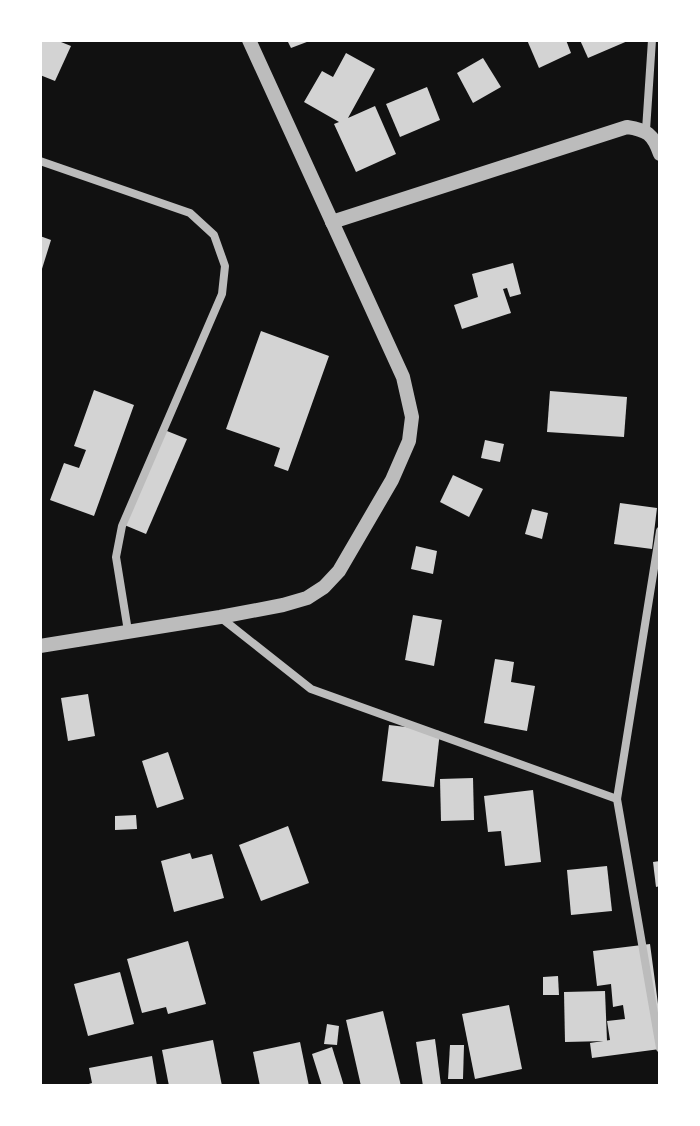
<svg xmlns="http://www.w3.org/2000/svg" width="700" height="1126" viewBox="0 0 700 1126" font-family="'Asap Condensed',sans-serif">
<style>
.building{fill:#d3d3d3}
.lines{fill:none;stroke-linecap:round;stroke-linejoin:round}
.minor{stroke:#bcbcbc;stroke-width:8}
.tertiary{stroke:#bcbcbc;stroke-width:14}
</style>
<rect width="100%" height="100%" fill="#111"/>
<!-- building -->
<g class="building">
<path d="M40,40H56L71,46L55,81L40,75Z"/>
<path d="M287,40H312L291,48Z"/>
<path d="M527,40H566L571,53L539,68Z"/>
<path d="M580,40H630L588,58Z"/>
<path d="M346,53L375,69L348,118L375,106L396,154L356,172L334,124L339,122L304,102L322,71L333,77Z"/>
<path d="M483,58L501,87L473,103L457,73Z"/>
<path d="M427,87L440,120L400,137L386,104Z"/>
<path d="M40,236L51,240L41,272H40Z"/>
<path d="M513,263L521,294L510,297L507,288L503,289L511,313L462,329L454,305L478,297L472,274Z"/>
<path d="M261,331L329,356L288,471L274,466L280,448L226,429Z"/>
<path d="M94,390L134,405L94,516L50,500L64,463L79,468L86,450L74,446Z"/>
<path d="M550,391L627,397L624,437L547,432Z"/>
<path d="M162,429L187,439L146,534L122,524Z"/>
<path d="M485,440L504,444L500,462L481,458Z"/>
<path d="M453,475L483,489L469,517L440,502Z"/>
<path d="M620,503L657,508L652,549L614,544Z"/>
<path d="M532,509L548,513L542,539L525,534Z"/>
<path d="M416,546L437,551L433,574L411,569Z"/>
<path d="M413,615L442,620L434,666L405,660Z"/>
<path d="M495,659L514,662L511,682L535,686L527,731L484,723Z"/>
<path d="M88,694L95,736L68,741L61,698Z"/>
<path d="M389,725L440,731L434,787L382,781Z"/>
<path d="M168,752L184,799L157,808L142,761Z"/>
<path d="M473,778L474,820L441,821L440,779Z"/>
<path d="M533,790L541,862L505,866L501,831L488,832L484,796Z"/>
<path d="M136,815L137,829L115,830V816Z"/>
<path d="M288,826L309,883L261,901L239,845Z"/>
<path d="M190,853L192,859L212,854L224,898L174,912L161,861Z"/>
<path d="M660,861V886L656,887L653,862Z"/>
<path d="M607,866L612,911L571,915L567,870Z"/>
<path d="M188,941L206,1004L168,1014L166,1007L142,1013L127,959Z"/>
<path d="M650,944L660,1019V1049L592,1058L590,1043L610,1040L607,1021L625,1019L623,1005L613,1007L611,984L597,986L593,951Z"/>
<path d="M120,972L134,1024L88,1036L74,984Z"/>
<path d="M558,976L559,995H543V977Z"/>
<path d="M605,991L607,1041L565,1042L564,992Z"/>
<path d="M509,1005L522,1069L475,1079L462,1014Z"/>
<path d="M383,1011L401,1086H361L346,1020Z"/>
<path d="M327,1024L339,1026L337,1045L324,1044Z"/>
<path d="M435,1039L441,1085L423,1086L416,1042Z"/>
<path d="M213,1040L222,1086H169L162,1050Z"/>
<path d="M300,1042L309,1086H260L253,1052Z"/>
<path d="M450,1045H464L463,1079H448Z"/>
<path d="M332,1047L344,1086H322L312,1054Z"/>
<path d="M152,1056L157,1086H82L92,1083L89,1068Z"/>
</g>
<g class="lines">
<!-- minor -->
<g class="minor">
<path d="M646,130L652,40"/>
<path d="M40,161L190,213L214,235L225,266L222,294L122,526L116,557L128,631"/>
<path d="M660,531L617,799L660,1048"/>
<path d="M220,617L311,689L617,799"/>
</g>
<!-- tertiary -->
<g class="tertiary">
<path d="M332,222L627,127C647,130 653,134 660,154"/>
<path d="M40,646L220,617L283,605L307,598L324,587L339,571L392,480L409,441L412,417L403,377L249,40"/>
</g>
</g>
<!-- border -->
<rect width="700" height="1126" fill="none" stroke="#ffffff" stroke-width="84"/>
</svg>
